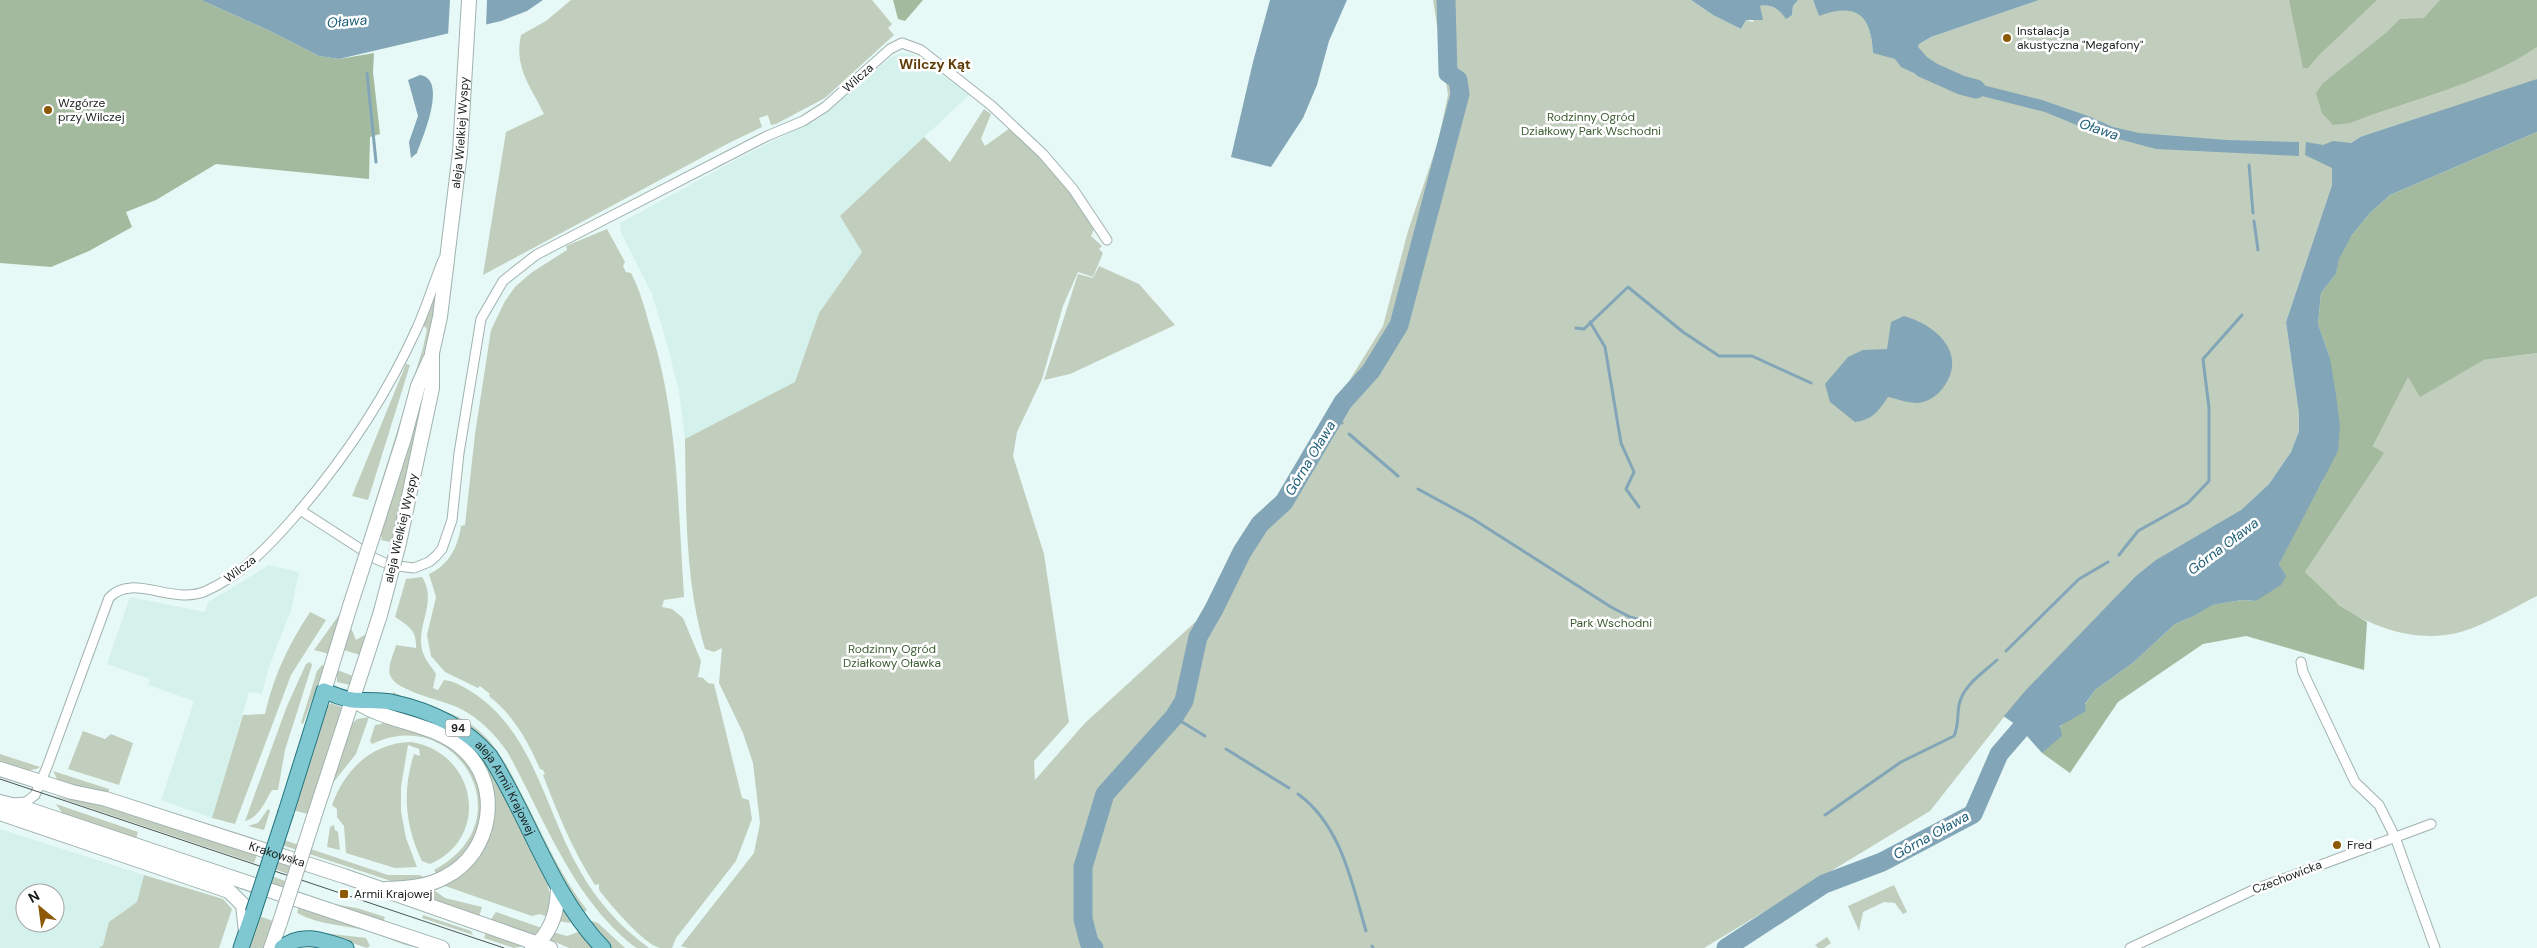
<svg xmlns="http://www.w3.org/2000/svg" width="2537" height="948" viewBox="0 0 2537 948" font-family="'DM Sans',sans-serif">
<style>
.built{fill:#d5f1ec;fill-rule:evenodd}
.green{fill:#c1cebd}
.forest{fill:#a4ba9e}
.water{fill:#82a6b7}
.pier{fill:#e7f9f6}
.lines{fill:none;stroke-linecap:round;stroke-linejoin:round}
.stream{stroke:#82a6b7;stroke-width:3}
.river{stroke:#82a6b7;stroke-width:19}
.street-casing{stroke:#a0b2af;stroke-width:11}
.secondary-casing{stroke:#a0b2af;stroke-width:16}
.primary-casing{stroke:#24757e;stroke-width:17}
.street{stroke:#fff;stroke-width:9}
.secondary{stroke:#fff;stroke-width:14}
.primary{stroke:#7fc8d1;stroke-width:15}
.tram{stroke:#4a5352;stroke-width:1}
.secondary-bridge-casing{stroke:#a0b2af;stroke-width:16;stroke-linecap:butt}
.primary-bridge-casing{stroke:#24757e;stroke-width:17;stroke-linecap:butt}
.secondary-bridge{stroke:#fff;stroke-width:14}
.primary-bridge{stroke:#7fc8d1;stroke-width:15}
.poi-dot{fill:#8d5907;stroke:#fff;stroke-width:2}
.labels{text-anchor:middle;stroke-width:5;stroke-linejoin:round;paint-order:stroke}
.shield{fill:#fff;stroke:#5d6261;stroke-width:1}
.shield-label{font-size:11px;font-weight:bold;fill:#181e1d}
.poi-label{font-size:12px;fill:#181e1d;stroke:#fff;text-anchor:start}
.street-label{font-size:12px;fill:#181e1d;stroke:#fff}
.park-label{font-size:12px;fill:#3b5b31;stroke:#fff}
.water-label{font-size:14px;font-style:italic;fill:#1e5e78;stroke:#fff}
.neighbourhood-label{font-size:14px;font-weight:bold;fill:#603d08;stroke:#fff}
</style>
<rect width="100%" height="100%" fill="#e7f9f6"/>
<!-- built -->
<g class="built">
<path d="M901,53L911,54L923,60L969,95L840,216L862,252L819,313L795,382L685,439L679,392L667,344L652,294L621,233L620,223L743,156L820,118L891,57Z"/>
<path d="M269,565L299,572L291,610L269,667L262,694L249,692L212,818L161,800L194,701L148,685L150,679L107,664L130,597L205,612L208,602Z"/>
<path d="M0,829L144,875L137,902L109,922L103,945L99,948H0ZM25,893H55V923H25Z"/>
</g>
<!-- green -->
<g class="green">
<path d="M571,0H872L892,24L888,28L894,35L825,98L776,124L771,125L768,115L759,118L762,127L727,144L483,275L506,132L544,114C530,85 514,68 521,35L546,21Z"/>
<path d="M1433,0H1691L1713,15L1741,29L1746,20L1753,22L1760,6L1768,5L1792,15L1793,6L1798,0H1813L1819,15C1857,2 1871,14 1873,53L1919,44L1931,37L2039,0H2537V79L2492,101L2360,137L2332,155V185L2286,322L2299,414V431L2291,452L2269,484L2012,722L2004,717L1930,811L1704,948H687L681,946L754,853L760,823L753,763L743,733L719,683L722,648L714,652L705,649C685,582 686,509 685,439L795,382L819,313L862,252L840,216L924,137L950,162L984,109L991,114L981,139L985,146L1010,128L1060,176L1094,229L1091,236L1102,246L1099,249L1103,253L1093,277L1078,272L1063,306L1042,379L1017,432L1013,456L1044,554L1069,722L1034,761L1035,780L1085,723L1204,614L1236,546L1282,490L1383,326L1408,231L1438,142L1448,95Z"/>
<path d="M607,229L625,262L623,266L626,272L631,273C640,290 645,309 650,327C678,414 678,506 684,597L664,600L662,607L672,609L683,618L701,661L698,677L703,678L708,683L714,684L742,798L749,800L752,819L736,861L676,938L672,948C668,948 663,948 660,948C643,944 610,904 599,890V884L595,885C573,851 557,812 543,775L545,774L543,770L540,769C528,741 514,716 489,696L490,694L480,686L478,688L445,672L431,656L427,635L436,597L429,574C449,565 458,547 461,526L465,525L475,434L491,330L505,301L515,287L531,273L567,250L566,246Z"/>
<path d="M1099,266L1139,284L1175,325L1070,374L1044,380L1078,274L1093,278Z"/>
<path d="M441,280L422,361L369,528H367L423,348L427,329L422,324Z"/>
<path d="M2537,353V596C2513,608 2489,623 2464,631C2422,644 2376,630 2341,606C2327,597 2316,583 2305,572L2383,453L2373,446L2408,376L2420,396L2484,360Z"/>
<path d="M406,364L410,365L368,500L352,496Z"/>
<path d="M429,372L394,540L391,539L390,542L381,540L382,537L379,536L419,398Z"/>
<path d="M422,577C438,602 416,624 422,650C425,660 431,666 436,674L433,688L438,690L444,680C455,681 466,688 475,694C534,734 545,810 579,869C596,900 620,927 649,948H637L632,945C571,895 545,820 508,753C496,735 480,719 461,709C445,700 395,692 390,675C387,666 394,654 396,645L416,648C417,631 409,626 395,617L406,579Z"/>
<path d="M310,612L326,620L291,675L235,824L212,818L243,715L265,714C275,673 287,648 310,612Z"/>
<path d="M339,615H341L329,654L314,650Z"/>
<path d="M351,628L356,640L368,633L360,655L344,650Z"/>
<path d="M310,662L312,665L285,750L278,790H272C265,801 260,817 245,821L287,706L306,664Z"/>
<path d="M322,665L325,666L303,724L301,723L317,671Z"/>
<path d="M337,670L353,676L350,685L337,682Z"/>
<path d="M393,692C419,705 449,708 473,726C500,746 512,776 527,804C545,840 562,878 587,910L581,915L492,748C465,717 429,708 392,695Z"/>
<path d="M331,703L341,707L342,711L308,814L292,810L325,709Z"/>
<path d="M388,707L434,722L471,745L490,767L546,877L551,899L548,917L540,914L532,916L445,886L444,884L458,877L471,865L487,841L494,809L492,784L476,755L387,711Z"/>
<path d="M369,717L356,754L332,784L351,725L357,719Z"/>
<path d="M383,720C408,728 437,734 457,751C482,772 488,810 475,839C468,855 451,866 437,875L434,870C527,821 456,703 372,744L370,741L375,725L382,724Z"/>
<path d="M83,731L105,739L111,734L133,743L119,785L68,769Z"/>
<path d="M411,742C476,752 492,837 430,864L422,861C405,826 402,791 414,754L420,756L419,749L408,745L401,787V811L406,838L417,867L395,868L346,853L344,826L337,817V809L332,805C345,769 372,743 411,742Z"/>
<path d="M0,754L40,767C29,775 12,765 0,761Z"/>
<path d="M53,771L109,789V791L100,792L58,781Z"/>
<path d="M54,796L105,806L257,855L254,863Z"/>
<path d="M56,804L138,832L136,839L63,814Z"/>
<path d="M268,809L270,811L264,830L248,826L258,823Z"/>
<path d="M334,825L335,830L338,832L340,850L327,847L330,827Z"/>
<path d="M284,840L388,875H420L424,878L402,882L391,881L282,845Z"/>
<path d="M277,861L291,865L288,874L274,869Z"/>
<path d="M144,875L223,899L232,909L219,948H99L103,945L109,922L137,902Z"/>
<path d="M272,876L285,881L283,888L270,883Z"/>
<path d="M1894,885L1907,912L1903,914L1895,903L1884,902L1863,912L1859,931L1848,906Z"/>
<path d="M431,888L445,898L482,907L479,917L417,896L413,892Z"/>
<path d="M561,903L574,920L570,923L558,921Z"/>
<path d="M333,904L357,908L385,917L383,922Z"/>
<path d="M299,906L424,948C405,948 386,936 368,931C344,925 319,925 297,913Z"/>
<path d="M496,912L542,928L538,935L533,936L490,921Z"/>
<path d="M423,915L471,931L473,935L422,918Z"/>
<path d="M259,916L273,921L264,948H249Z"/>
<path d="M592,921L598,923L625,948H610L588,925Z"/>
<path d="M581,931L597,948H569L548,939L553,932L567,936Z"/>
<path d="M486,932L524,946L514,948L484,938Z"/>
<path d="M323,933L366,938L370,946L367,948Z"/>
<path d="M1827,937L1831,943L1824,948H1818L1815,945Z"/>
</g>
<!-- forest -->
<g class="forest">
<path d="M0,0H201L270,31L319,56L339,59L374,53L373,72L380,134L370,137L369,179L216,164L156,200L126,212L132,227L89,251L51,267L0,263Z"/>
<path d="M893,0H923L905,21L898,19Z"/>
<path d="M2289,0H2377L2318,56L2308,68H2303Z"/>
<path d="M2440,0H2537V47C2480,85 2414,98 2350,123L2333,125L2322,113L2316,93L2323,83L2386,33L2400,19L2424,18Z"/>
<path d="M2537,132V353L2484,360L2420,397L2408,377L2373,446L2384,453L2305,572L2339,605L2367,622L2364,670L2246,636L2203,644L2118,702L2070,773L2042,753C2056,741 2057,720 2077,716L2095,690L2134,662L2175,624L2194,616L2211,605L2242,600L2256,601L2285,576L2279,564L2288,542L2323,480L2330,358L2318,324L2321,293L2336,274L2338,259L2352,235L2370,213L2390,195Z"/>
</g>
<!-- water -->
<g class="water">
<path d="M201,0H543L527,11L501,21L339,59L319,56L270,31Z"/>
<path d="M1270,0H1347L1329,41L1317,85L1303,118L1271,167L1231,157L1253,62Z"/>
<path d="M1691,0H1798L1793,6L1792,15L1786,19C1779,9 1772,4 1760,6L1763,20H1746L1741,29L1713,15Z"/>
<path d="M1813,0H2039L1931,37L1919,44L1918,47L1927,57L1953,75L1933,82L1901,67L1895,59L1873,53C1871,15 1857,2 1819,16Z"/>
<path d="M420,75C448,79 423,137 417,153L411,158L409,142L418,116L408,80Z"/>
<path d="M1959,79L2042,100L2088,116L2113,127L2139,133L2227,140L2299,142V156L2156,149L2096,133L2045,112L1942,86Z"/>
<path d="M2537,79V132L2390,195L2370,213L2352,235L2339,259L2336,274L2321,293L2318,324L2330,358L2336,395L2340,426L2338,451L2279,564L2286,576L2281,585L2256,601L2242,600L2212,605L2194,616L2175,624L2134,662L2095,690L2085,704L2086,711L2060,726L2062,736L2042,753L2020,728L2004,716L2025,691L2136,576L2156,560L2241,510L2269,484L2291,452L2299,431V414L2286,322L2332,185V168L2305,155L2306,142L2323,145L2333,141L2351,143L2360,137Z"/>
<path d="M1904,316C1936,325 1969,354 1943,388C1938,395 1928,402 1918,403C1908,403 1897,399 1888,397C1879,410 1873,420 1855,422L1830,402L1825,384L1848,357L1863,350L1887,349L1891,322Z"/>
</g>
<!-- pier -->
<path class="pier" d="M450,0H487L486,27L448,36Z"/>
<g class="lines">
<!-- stream -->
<g class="stream">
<path d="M367,73L376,162"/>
<path d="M2249,165L2253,213"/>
<path d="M2254,221L2258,250"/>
<path d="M1590,322L1605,347L1621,443L1634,472L1626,489L1639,507"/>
<path d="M1576,328L1584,329L1628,287L1683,332L1719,356H1752L1811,383"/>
<path d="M1335,416L1342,423"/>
<path d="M1349,434L1398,476"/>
<path d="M1418,489L1473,519L1611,607L1630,617L1651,623"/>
<path d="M2119,555L2138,531L2188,503L2209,481V408L2203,359L2242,315"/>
<path d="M2006,651L2079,579L2108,562"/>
<path d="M1174,717L1205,736"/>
<path d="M1226,749L1289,788"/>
<path d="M1298,794C1341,825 1352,883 1366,931"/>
<path d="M1825,815L1901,762L1954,736C1959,725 1957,716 1959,705C1963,685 1983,673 1997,660"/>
<path d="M1372,946L1373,948"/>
</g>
<!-- river -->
<g class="river">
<path d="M1923,68L1961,85L1976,89"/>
<path d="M1094,948L1089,942L1083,919V867L1105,794L1174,717L1184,701L1198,637L1214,609L1242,552L1260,524L1284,502L1343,402L1371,371L1399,325L1460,94L1458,80L1448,73L1446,0"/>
<path d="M1726,948L1824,884L1882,862L1973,814L1999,754L2037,710"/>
</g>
<!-- street casing -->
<g class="street-casing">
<g id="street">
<path d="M300,510L376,559L390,565L414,568L429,562L436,556L442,549L452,520L459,453L481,319L503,281L536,255L557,244L767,136L803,121L825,107L890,49L902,43L921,50L992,106L1043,154L1073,189L1107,240"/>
<path d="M2301,662L2303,672L2355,782L2379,805L2395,837L2435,948"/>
<path d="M13,803L26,802L35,795L47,767L109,598C132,572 173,606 206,591C242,575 271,544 296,515C345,458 386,397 417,328C427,306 434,282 443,260"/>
<path d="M2130,948L2253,890L2431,824"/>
</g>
</g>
<!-- secondary casing -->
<g class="secondary-casing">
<g id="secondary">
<path d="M373,535L404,438L418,386L430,359"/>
<path id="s1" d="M399,543L432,388V353L440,317L460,152L469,0"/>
<path d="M324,691L350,606"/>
<path d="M353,700C360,704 368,709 376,712C404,724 439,727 463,749C503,785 493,853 445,877C428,887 406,888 386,889"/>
<path id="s2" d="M0,769L72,792L106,799L344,876L550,948"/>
<path d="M0,802L30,810L442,948"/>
<path d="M0,813L229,891L243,905L246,932"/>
<path d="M313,820L380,615"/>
<path d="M271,948L280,922"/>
<path d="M532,948C552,933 558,909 558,886"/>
</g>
</g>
<!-- primary casing -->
<g class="primary-casing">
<g id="primary">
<path id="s3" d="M286,812L324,691C333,694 343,699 353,700C366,701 378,700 391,702C429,710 465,727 490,756C530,819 551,894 603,948"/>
<path d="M241,948L253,913"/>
<path d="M282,948C301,931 325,941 346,948"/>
</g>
</g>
<!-- street -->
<use href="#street" class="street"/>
<!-- secondary -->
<use href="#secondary" class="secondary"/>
<!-- primary -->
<use href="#primary" class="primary"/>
<!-- tram -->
<path class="tram" d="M0,779L504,948"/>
<!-- secondary-bridge casing -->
<g class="secondary-bridge-casing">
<g id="secondary-bridge">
<path d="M350,606L373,535"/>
<path d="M380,615L399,543"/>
<path d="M280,922L313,820"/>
</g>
</g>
<!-- primary-bridge casing -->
<g class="primary-bridge-casing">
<path id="primary-bridge" d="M253,913L286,812"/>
</g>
<!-- secondary-bridge -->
<use href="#secondary-bridge" class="secondary-bridge"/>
<!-- primary-bridge -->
<use href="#primary-bridge" class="primary-bridge"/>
</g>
<!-- markers -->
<g class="poi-dot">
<circle cx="2007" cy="38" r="5"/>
<circle cx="48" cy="110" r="5"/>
<circle cx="2337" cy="845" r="5"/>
<rect x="339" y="889" width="10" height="10" rx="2.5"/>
</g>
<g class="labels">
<!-- shield labels -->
<rect class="shield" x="445.5" y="719.5" width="25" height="17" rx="4"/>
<g class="shield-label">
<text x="458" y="732">94</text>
</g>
<!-- poi labels -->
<g class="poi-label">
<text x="2017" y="35">Instalacja<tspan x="2017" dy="14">akustyczna "Megafony"</tspan></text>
<text x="58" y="107">Wzgórze<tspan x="58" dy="14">przy Wilczej</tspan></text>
<text x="2347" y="849">Fred</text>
<text x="354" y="898">Armii Krajowej</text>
</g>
<!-- street labels -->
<g class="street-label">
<text transform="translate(858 78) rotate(-42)" y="4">Wilcza</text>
<text dy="4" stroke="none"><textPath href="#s1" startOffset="416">aleja Wielkiej Wyspy</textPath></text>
<text transform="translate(401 528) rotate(-77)" y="4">aleja Wielkiej Wyspy</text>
<text transform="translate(240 569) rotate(-37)" y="4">Wilcza</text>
<text dy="4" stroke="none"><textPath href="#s3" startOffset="345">aleja Armii Krajowej</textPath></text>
<text dy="4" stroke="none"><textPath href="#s2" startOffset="290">Krakowska</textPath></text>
<text transform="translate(2287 877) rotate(-21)" y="4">Czechowicka</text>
</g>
<!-- park labels -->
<g class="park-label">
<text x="1591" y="121">Rodzinny Ogród<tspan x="1591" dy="14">Działkowy Park Wschodni</tspan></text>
<text x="1611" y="627">Park Wschodni</text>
<text x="892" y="653">Rodzinny Ogród<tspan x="892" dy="14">Działkowy Oławka</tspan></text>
</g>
<!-- water labels -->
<g class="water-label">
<text transform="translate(347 21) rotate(-5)" y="5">Oława</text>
<text transform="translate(2099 129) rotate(19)" y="5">Oława</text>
<text transform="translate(1310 458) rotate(-59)" y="5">Górna Oława</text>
<text transform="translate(2223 546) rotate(-37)" y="5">Górna Oława</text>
<text transform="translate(1931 835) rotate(-29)" y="5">Górna Oława</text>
</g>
<!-- neighbourhood labels -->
<g class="neighbourhood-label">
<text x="935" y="69">Wilczy Kąt</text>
</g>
</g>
<!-- north arrow -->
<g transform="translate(40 908) rotate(331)"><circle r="24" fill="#ffffff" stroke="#a3a5a5"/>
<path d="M0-4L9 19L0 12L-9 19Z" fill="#8d5907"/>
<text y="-8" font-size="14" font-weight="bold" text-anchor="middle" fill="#181e1d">N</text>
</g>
</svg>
